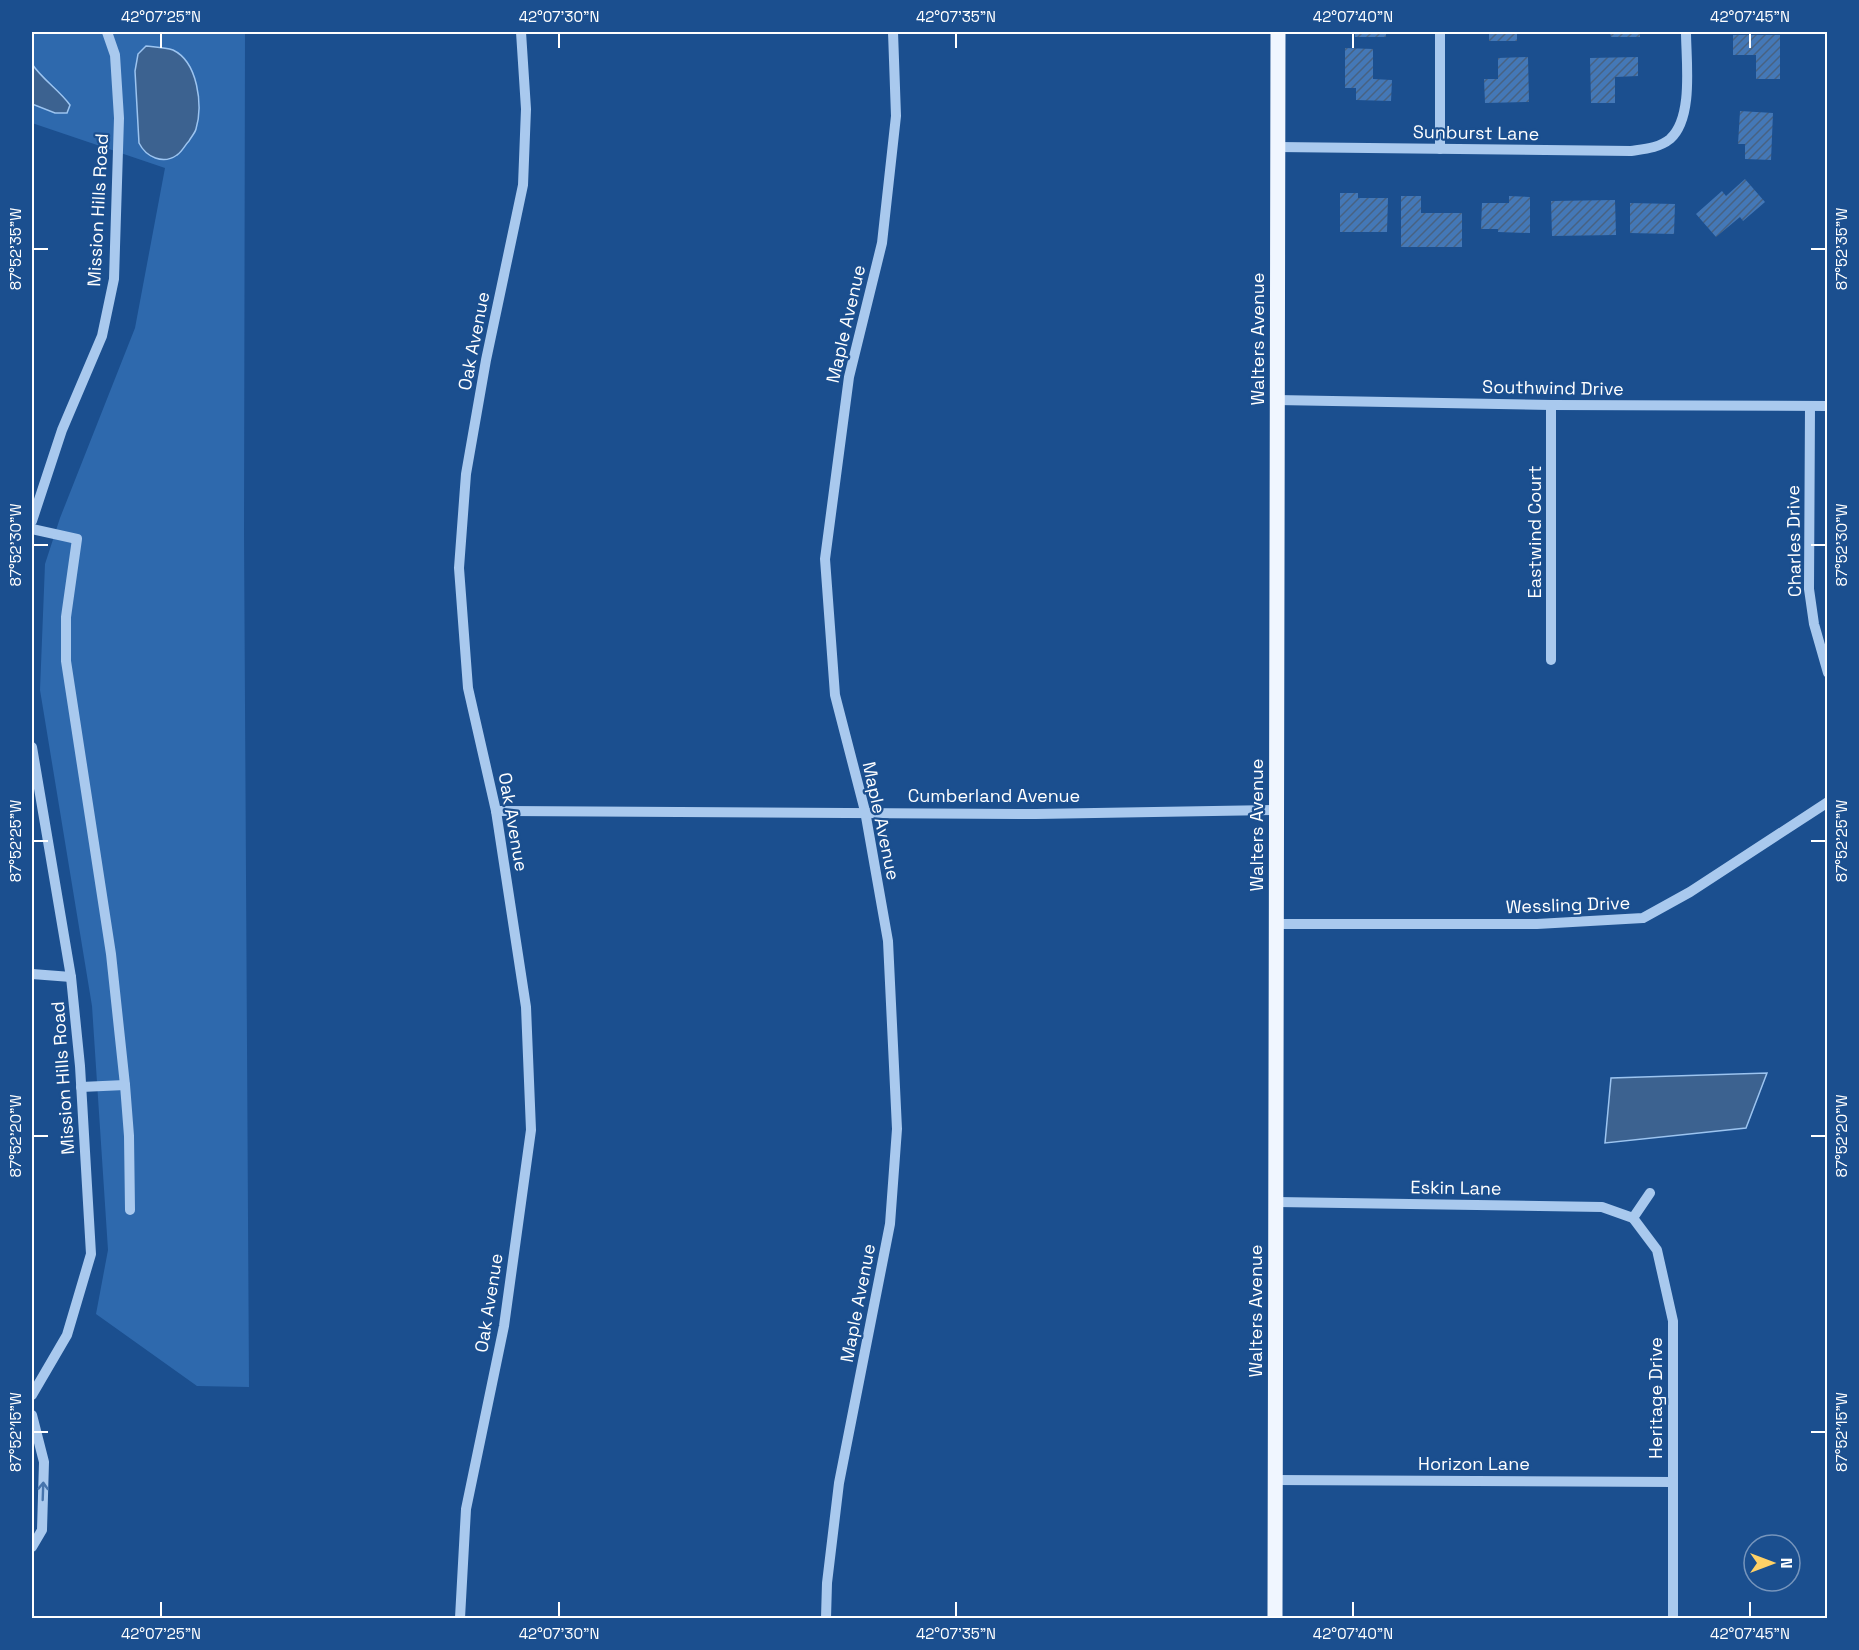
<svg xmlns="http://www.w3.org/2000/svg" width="1859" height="1650" viewBox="0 0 1859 1650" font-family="'Space Grotesk',sans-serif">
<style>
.green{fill:#2e69ad}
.water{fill:#3c6290;stroke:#9cc4f0;stroke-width:1.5}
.building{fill:url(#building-hatch)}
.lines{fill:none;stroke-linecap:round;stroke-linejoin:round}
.minor{stroke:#a9c9ee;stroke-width:10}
.major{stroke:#f0f6ff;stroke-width:15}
.oneway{stroke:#4674ac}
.ticks{fill:none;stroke:#fff;stroke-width:2}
.labels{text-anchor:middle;stroke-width:4.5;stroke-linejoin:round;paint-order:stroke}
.street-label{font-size:18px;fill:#fff;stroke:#1b4f8f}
.neatline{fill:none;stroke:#fff;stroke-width:2}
.ticks-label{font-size:15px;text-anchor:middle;fill:#fff}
</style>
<defs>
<pattern id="building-hatch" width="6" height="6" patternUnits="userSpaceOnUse" patternTransform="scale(1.5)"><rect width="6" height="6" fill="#4478b7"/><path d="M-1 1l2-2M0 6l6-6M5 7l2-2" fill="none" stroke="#486282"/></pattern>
</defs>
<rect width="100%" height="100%" fill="#1b4f8f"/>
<!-- green -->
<path class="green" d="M32,32H245L244,532L249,1387L197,1386L96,1314L108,1250L92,1006L40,690L45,564L60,518L135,328L165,168L32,123Z"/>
<!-- water -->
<g class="water">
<path d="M146,46C154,47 165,47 173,50C198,62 203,105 196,129C195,133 191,137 189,141C185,145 182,152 177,155C163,165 146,157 139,143L135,71L138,54Z"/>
<path d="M32,64C43,80 59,90 70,105L67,113H55L32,104Z"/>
<path d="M1767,1073L1746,1128L1605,1143L1611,1078Z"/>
</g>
<!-- building -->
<g class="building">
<rect x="1355" y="32" width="31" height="5"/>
<rect x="1489" y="32" width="28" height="9"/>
<path d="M1610,32H1640V37H1611Z"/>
<path d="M1733,35H1780V79H1756V55H1733Z"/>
<path d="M1345,48L1373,49V79L1392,80L1391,101L1356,100V88H1345Z"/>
<path d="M1528,57L1529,102L1485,103L1484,79H1498V58Z"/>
<path d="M1638,57V76L1615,77V103H1591L1590,58Z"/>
<path d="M1740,111L1773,113L1771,160L1745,159V144H1738Z"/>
<path d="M1745,179L1765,202L1743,221L1740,217L1716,237L1696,214L1722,191L1726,196Z"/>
<path d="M1340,193H1358V198H1388L1387,232H1340Z"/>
<path d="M1401,196H1421V213H1462V247H1401Z"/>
<path d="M1509,196L1530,197V233L1498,232V229H1481L1482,203H1509Z"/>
<path d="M1615,200L1616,235L1552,236L1551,201Z"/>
<path d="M1630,203L1675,204L1674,234L1630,233Z"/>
</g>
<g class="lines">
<!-- minor -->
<g class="minor">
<path d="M1440,32V149"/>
<path d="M1278,147L1631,151C1644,149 1659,148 1670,139C1694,118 1686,60 1686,32"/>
<path d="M1277,400L1551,405L1828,406"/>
<path d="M1810,407L1809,589L1814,624L1828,673"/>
<path d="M32,521L62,430L102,336L114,279L119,118L115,55L107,32"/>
<path d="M32,529L77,539L66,617V661L111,954L125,1085"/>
<path d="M1551,660V405"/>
<path d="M32,747L71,977L80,1066L91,1254L67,1335L32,1395"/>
<path d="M496,811L1036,814L1277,810"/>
<path d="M1276,924H1537L1643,918L1690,892L1828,802"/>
<path d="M32,974L71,977"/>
<path d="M81,1087L125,1085L129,1136L130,1210"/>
<path d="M1650,1193L1633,1218L1657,1250L1673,1321V1618"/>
<path d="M1277,1202L1602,1207L1633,1218"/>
<path d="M32,1415L44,1462L42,1530L32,1547"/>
<path d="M1275,1480L1673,1482"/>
<path d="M460,1618L466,1509L504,1326L531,1130L526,1007L496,811L468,688L459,568L466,474L486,360L523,185L526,109L521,32"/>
<path d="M826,1618L827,1583L839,1483L890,1224L897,1129L888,941L865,811L835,695L825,559L849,377L882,243L896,116L893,32"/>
</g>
<!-- major -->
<path class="major" d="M1275,1618L1278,32"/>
</g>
<!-- one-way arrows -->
<defs><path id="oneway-shaft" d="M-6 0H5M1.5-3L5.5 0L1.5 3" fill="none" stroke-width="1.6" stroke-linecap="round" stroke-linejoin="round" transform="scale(1.5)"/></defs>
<use class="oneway" href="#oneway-shaft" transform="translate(43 1491) rotate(-88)"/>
<!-- ticks -->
<path class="ticks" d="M161,33V48M559,33V48M956,33V48M1353,33V48M1750,33V48M33,249H48M1811,249H1826M33,545H48M1811,545H1826M33,841H48M1811,841H1826M33,1136H48M1811,1136H1826M33,1432H48M1811,1432H1826M161,1602V1617M559,1602V1617M956,1602V1617M1353,1602V1617M1750,1602V1617"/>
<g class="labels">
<!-- street labels -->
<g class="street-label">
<text transform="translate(1476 133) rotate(1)" y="6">Sunburst Lane</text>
<text transform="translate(98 210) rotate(-87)" y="6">Mission Hills Road</text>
<text transform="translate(846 324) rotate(-77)" y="6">Maple Avenue</text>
<text transform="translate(1258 339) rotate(-90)" y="6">Walters Avenue</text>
<text transform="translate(474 341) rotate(-79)" y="6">Oak Avenue</text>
<text transform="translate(1553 388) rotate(1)" y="6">Southwind Drive</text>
<text transform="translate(1535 532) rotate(-90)" y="6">Eastwind Court</text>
<text transform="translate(1794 541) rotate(-91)" y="6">Charles Drive</text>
<text x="994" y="802">Cumberland Avenue</text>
<text transform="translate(881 821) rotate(78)" y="6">Maple Avenue</text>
<text transform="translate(513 822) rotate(80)" y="6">Oak Avenue</text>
<text transform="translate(1257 825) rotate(-90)" y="6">Walters Avenue</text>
<text transform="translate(1568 905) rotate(-2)" y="6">Wessling Drive</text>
<text transform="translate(63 1078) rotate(-94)" y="6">Mission Hills Road</text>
<text transform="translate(1456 1188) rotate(1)" y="6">Eskin Lane</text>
<text transform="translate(489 1303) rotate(-81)" y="6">Oak Avenue</text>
<text transform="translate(858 1303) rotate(-79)" y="6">Maple Avenue</text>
<text transform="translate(1256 1311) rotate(-90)" y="6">Walters Avenue</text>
<text transform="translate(1656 1398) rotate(-90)" y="6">Heritage Drive</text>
<text x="1474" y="1470">Horizon Lane</text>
</g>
</g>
<!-- border -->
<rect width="1859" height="1650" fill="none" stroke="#1b4f8f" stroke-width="66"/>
<!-- north arrow -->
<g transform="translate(1772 1563) rotate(90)"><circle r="28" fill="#1b4f8f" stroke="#7695bc" stroke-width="1.5"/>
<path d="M0-4.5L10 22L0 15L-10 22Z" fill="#ffd166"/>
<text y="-9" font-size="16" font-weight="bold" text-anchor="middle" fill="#ffffff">N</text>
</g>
<rect x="33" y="33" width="1793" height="1584" class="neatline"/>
<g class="ticks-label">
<text x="161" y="22">42°07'25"N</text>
<text x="559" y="22">42°07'30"N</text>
<text x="956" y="22">42°07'35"N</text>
<text x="1353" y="22">42°07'40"N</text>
<text x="1750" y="22">42°07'45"N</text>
<text transform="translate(1842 249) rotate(-90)" y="5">87°52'35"W</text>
<text transform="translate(16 249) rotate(-90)" y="5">87°52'35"W</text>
<text transform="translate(1842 545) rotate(-90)" y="5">87°52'30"W</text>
<text transform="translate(16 545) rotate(-90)" y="5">87°52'30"W</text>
<text transform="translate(1842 841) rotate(-90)" y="5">87°52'25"W</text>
<text transform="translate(16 841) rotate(-90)" y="5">87°52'25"W</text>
<text transform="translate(1842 1136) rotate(-90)" y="5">87°52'20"W</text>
<text transform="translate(16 1136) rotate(-90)" y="5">87°52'20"W</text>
<text transform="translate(1842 1432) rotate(-90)" y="5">87°52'15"W</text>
<text transform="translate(16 1432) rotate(-90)" y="5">87°52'15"W</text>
<text x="161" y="1639">42°07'25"N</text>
<text x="559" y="1639">42°07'30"N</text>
<text x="956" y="1639">42°07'35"N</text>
<text x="1353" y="1639">42°07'40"N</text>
<text x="1750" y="1639">42°07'45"N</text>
</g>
</svg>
